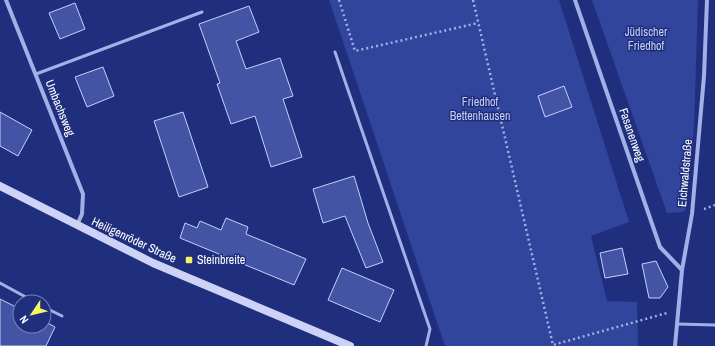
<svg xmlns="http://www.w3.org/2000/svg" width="715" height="346" viewBox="0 0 715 346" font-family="'Archivo Narrow',sans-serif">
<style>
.green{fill:#32459c}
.building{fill:#4454a5;stroke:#c7cff5}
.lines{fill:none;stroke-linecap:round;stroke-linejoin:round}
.path{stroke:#a3afe7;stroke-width:2.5;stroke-dasharray:2 3;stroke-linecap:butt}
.lane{stroke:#a3afe7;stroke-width:3}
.street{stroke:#a3afe7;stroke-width:4}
.secondary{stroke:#cdd3f6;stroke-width:8}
.poi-dot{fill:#f5f463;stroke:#202e7e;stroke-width:1.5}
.labels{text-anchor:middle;stroke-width:3;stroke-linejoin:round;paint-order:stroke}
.park-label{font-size:12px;fill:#c7cff5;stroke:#202e7e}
.street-label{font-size:12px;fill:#fff;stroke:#202e7e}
.poi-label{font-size:12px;fill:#fff;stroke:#202e7e;text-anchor:start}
</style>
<rect width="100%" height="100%" fill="#202e7e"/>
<!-- green -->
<g class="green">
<path d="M329,0H559L629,222L591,236L607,301L637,302L638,346H445Z"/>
<path d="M592,0H698L694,127L686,209L683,212L667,213Z"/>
</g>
<!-- building -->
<g class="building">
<path d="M75,3L85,29L60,39L49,13Z"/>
<path d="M249,6L259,32L236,41L246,69L280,58L293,96L283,99L302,157L271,167L255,116L231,124L217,84L220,83L199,24Z"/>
<path d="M103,67L114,96L87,107L75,77Z"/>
<path d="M564,86L572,107L545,117L538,96Z"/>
<path d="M0,112L32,130L18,156L0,146Z"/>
<path d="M183,112L208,187L179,197L154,121Z"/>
<path d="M354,176L368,223L383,262L366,268L345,216L323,223L313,189Z"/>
<path d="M226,218L248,227L246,234L306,259L294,285L180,238L185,223L197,228L200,221L221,230Z"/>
<path d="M622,248L628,274L605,278L600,253Z"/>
<path d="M656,261L668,287L660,298H649L642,264Z"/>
<path d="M342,268L394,290L380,322L328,300Z"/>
<path d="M0,299L20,309V326H44V321L55,327L46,346H0Z"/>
</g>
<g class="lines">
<!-- path -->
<g class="path">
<path d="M339,0L355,51L478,23"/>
<path d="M473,0L553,345L667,313"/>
<path d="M704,209L715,205"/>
</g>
<!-- lane -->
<g class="lane">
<path d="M335,52L430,329L426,346"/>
<path d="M36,74L202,12"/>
<path d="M0,283L35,302"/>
<path d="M44,307L62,316"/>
<path d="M677,324L715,325"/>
</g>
<!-- street -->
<g class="street">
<path d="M6,0L83,194L82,214L77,225"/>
<path d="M575,0L660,247L682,270"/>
<path d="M675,346L682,270L692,214L704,76L707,0"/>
</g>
<!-- secondary -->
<path class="secondary" d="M0,186L153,263L350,346"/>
</g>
<!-- markers -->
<rect class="poi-dot" x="185" y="256" width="8" height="8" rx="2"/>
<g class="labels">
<!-- park labels -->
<g class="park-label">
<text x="646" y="36">Jüdischer<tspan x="646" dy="14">Friedhof</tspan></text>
<text x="480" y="106">Friedhof<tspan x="480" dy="14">Bettenhausen</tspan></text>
</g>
<!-- street labels -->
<g class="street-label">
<text transform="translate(60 108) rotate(68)" y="4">Umbachsweg</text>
<text transform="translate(632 135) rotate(71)" y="4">Fasanenweg</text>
<text transform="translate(685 173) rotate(-85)" y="4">Eichwaldstraße</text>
<text transform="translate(134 240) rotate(25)" y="4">Heiligenröder Straße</text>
</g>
<!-- poi labels -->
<g class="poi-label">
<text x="197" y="264">Steinbreite</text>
</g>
</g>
<!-- north arrow -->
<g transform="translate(32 314) rotate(235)"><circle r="19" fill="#202e7e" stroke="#7982b2"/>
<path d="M0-3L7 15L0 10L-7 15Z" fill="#f5f463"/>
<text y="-6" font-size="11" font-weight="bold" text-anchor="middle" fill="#ffffff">N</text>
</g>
</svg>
